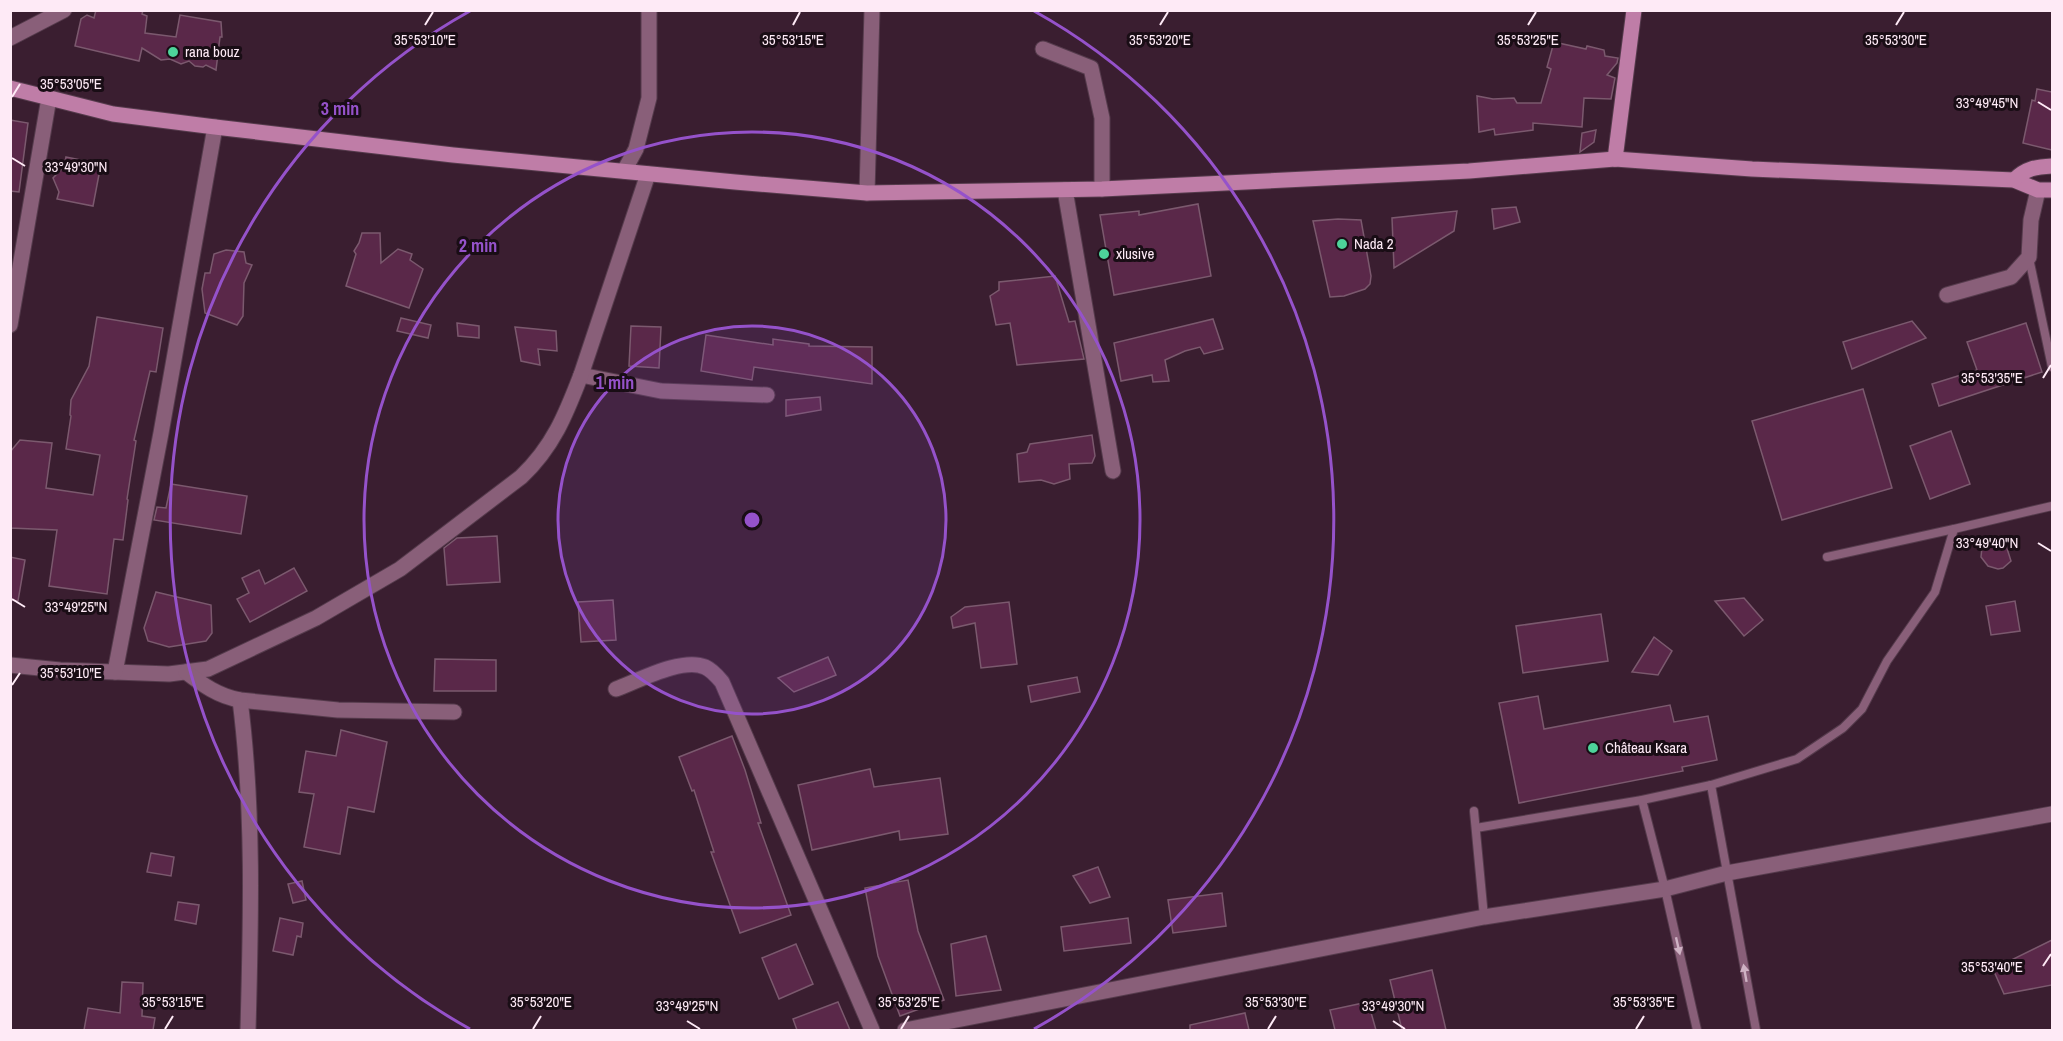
<svg xmlns="http://www.w3.org/2000/svg" width="2063" height="1041" viewBox="0 0 2063 1041" font-family="'Archivo Narrow',sans-serif">
<style>
.building{fill:#5a2849;stroke:#7b596e;stroke-width:1.5}
.lines{fill:none;stroke-linecap:round;stroke-linejoin:round}
.lane-casing{stroke:#553b4c;stroke-width:10}
.street-casing{stroke:#553b4c;stroke-width:17}
.secondary-casing{stroke:#553b4c;stroke-width:17}
.lane{stroke:#895f79;stroke-width:8}
.street{stroke:#895f79;stroke-width:15}
.secondary{stroke:#bf7da7;stroke-width:15}
.oneway{fill:#cfb2c4}
.ticks{fill:none;stroke:#feeaf6;stroke-width:2}
.ring{fill:none;stroke:#9552ca;stroke-width:3}
.poi-dot{fill:#4dd39a;stroke:#190d15;stroke-width:2}
.labels{text-anchor:middle;stroke-width:6;stroke-linejoin:round;paint-order:stroke}
.poi-label{font-size:15px;fill:#feeaf6;stroke:#190d15;text-anchor:start}
.ticks-label{font-size:15px;text-anchor:middle;fill:#feeaf6;stroke:#190d15;stroke-width:6;stroke-linejoin:round;paint-order:stroke}
.centre{fill:#9552ca;stroke:#190d15;stroke-width:3}
.ring-label{font-size:18px;text-anchor:middle;font-weight:bold;fill:#9552ca;stroke:#190d15;stroke-width:6;stroke-linejoin:round;paint-order:stroke}
</style>
<rect width="100%" height="100%" fill="#3a1e30"/>
<!-- building -->
<g class="building">
<path d="M96,10H143L142,14L147,16L145,33L176,37L180,15L221,22L222,37H220L216,70L206,65L203,67L195,66L189,61L181,64L170,59L161,60L142,48L139,61L75,46L81,19L87,15L94,18Z"/>
<path d="M1554,42L1586,49L1587,46L1604,50L1605,56L1618,58L1617,63L1607,75L1615,78L1611,99L1584,98L1582,127L1533,123V130L1495,135L1494,129L1479,132L1477,96L1493,99L1514,98L1517,103H1541L1551,69L1547,67Z"/>
<path d="M2037,89L2052,92V150L2023,143L2032,100L2035,101Z"/>
<path d="M10,120L28,123L19,192L10,191Z"/>
<path d="M1596,130L1594,142L1580,152L1582,133Z"/>
<path d="M66,157L101,164L93,206L57,199L59,192L53,178L64,167Z"/>
<path d="M1198,204L1211,276L1114,295L1100,215L1139,211V215Z"/>
<path d="M1516,207L1520,222L1494,229L1492,209Z"/>
<path d="M1457,211L1454,231L1394,268L1392,218Z"/>
<path d="M1338,219L1361,220L1371,276L1370,284L1365,289L1344,296L1330,297L1313,221Z"/>
<path d="M362,233H380L381,263L398,249L412,254L410,260L423,269L409,308L346,286L356,254L354,251L359,243Z"/>
<path d="M226,250L244,252L246,263L252,265L244,283L243,316L237,325L205,313L202,289L205,273H210L214,254Z"/>
<path d="M1055,276L1069,322L1075,321L1084,359L1017,365L1010,323L996,325L990,296L999,290V282Z"/>
<path d="M97,317L163,328L156,372L150,371L134,440L136,441L127,499L128,500L123,540L114,539L107,594L49,586L57,530L10,528V452L20,440L52,443L46,488L93,495L100,455L66,449L71,416L70,415L71,400L89,366Z"/>
<path d="M401,318L431,325L428,338L397,331Z"/>
<path d="M1213,319L1223,349L1204,354L1200,347L1185,351L1165,360L1169,381L1153,382L1152,375L1121,381L1114,343Z"/>
<path d="M1912,321L1926,338L1852,369L1843,342Z"/>
<path d="M457,323L479,326V338L458,336Z"/>
<path d="M2026,323L2042,372L1939,406L1932,384L1977,370L1967,342Z"/>
<path d="M631,326L661,327L659,368L629,366Z"/>
<path d="M515,327L556,331L557,351L538,349L540,365L521,361Z"/>
<path d="M706,335L773,345V339L809,344V346L872,347V384L754,367L752,380L701,371Z"/>
<path d="M1863,389L1892,488L1782,520L1752,421Z"/>
<path d="M820,397L821,410L786,416V400Z"/>
<path d="M1951,431L1970,484L1930,499L1910,446Z"/>
<path d="M1092,435L1095,456L1092,463L1069,464L1070,479L1054,484L1041,480L1019,482L1017,454L1027,452L1030,444Z"/>
<path d="M171,484L247,496L241,534L154,520L157,507L166,508Z"/>
<path d="M497,536L500,582L447,585L444,548L457,538Z"/>
<path d="M1994,537L2004,539L2011,561L2003,568L1998,569L1988,566L1981,557L1982,547L1985,542Z"/>
<path d="M10,557L25,560L18,601L10,600Z"/>
<path d="M294,568L307,591L250,622L237,599L249,593L242,578L259,570L265,584Z"/>
<path d="M156,592L211,605L212,633L206,641L169,647L148,641L144,628Z"/>
<path d="M1744,598L1763,620L1744,636L1715,601Z"/>
<path d="M613,600L616,640L581,642L578,602Z"/>
<path d="M2015,601L2020,631L1991,635L1986,606Z"/>
<path d="M1009,602L1017,664L981,668L975,623L953,628L951,617L965,607Z"/>
<path d="M1601,614L1608,661L1523,673L1516,626Z"/>
<path d="M1654,637L1672,651L1658,675L1632,672Z"/>
<path d="M828,657L836,675L794,692L778,678Z"/>
<path d="M435,659L496,660V691H434Z"/>
<path d="M1077,677L1080,692L1031,702L1028,686Z"/>
<path d="M1538,696L1544,729L1670,705L1674,722L1708,716L1717,760L1682,767L1683,771L1519,803L1499,703Z"/>
<path d="M341,730L387,742L374,812L348,807L340,854L304,847L314,794L299,792L306,751L336,756Z"/>
<path d="M732,736L745,770L761,823H758L791,915L740,933L711,852H714L694,790L692,791L679,757Z"/>
<path d="M870,769L874,787L940,778L948,834L900,840L899,831L812,850L798,785Z"/>
<path d="M151,853L174,857L171,876L147,872Z"/>
<path d="M1098,867L1110,897L1090,903L1073,876Z"/>
<path d="M908,880L918,931L944,1000L900,1016L878,956L865,888Z"/>
<path d="M302,881L306,900L293,903L288,884Z"/>
<path d="M1222,893L1226,926L1173,933L1168,900Z"/>
<path d="M178,902L199,905L196,924L175,920Z"/>
<path d="M280,918L303,923L301,937L297,936L293,955L273,951Z"/>
<path d="M1128,918L1131,943L1064,951L1061,927Z"/>
<path d="M986,936L1001,990L956,996L951,944Z"/>
<path d="M2052,940V985L2004,994L1993,969Z"/>
<path d="M796,944L813,984L779,999L762,958Z"/>
<path d="M1432,970L1446,1030H1402L1390,980Z"/>
<path d="M122,982L143,983L142,1016L155,1018L153,1030H84L88,1008L120,1013Z"/>
<path d="M838,1002L850,1030H797L793,1019Z"/>
<path d="M1368,1002L1376,1030H1335L1330,1010Z"/>
<path d="M1245,1013L1249,1030H1190V1025Z"/>
</g>
<g class="lines">
<!-- lane casing -->
<g class="lane-casing">
<g id="lane">
<path d="M2029,258L2052,367"/>
<path d="M1827,557L1954,529"/>
<path d="M1711,785L1756,1030"/>
<path d="M1642,800L1665,889L1697,1030"/>
<path d="M1474,811L1484,917"/>
<path d="M1476,828L1642,800L1711,785L1797,759L1843,728L1862,709L1887,661L1935,592L1954,529L2052,506"/>
</g>
</g>
<!-- street casing -->
<g class="street-casing">
<g id="street">
<path d="M10,38L64,10"/>
<path d="M1043,49L1091,68L1102,118V189"/>
<path d="M624,171L636,149L649,98V10"/>
<path d="M1065,190L1113,471"/>
<path d="M867,193L872,10"/>
<path d="M1947,295L2011,277L2029,257L2031,220L2038,190"/>
<path d="M10,325L49,98"/>
<path d="M581,375L661,391L767,395"/>
<path d="M10,665L60,670L169,674L208,669L316,618L400,569L521,477C553,447 566,414 581,375L648,174"/>
<path d="M115,672L161,433L215,127"/>
<path d="M186,672C203,685 218,696 240,700L338,710L454,712"/>
<path d="M616,689C638,681 682,657 705,667C712,670 717,676 722,682L872,1030"/>
<path d="M240,700C254,810 251,920 248,1030"/>
<path d="M905,1030L1484,917L1665,889L1727,873L2052,814"/>
</g>
</g>
<!-- secondary casing -->
<g class="secondary-casing">
<g id="secondary">
<path d="M10,88L113,114L215,127L453,155L735,182L867,193L1102,189L1469,171L1615,159L1752,169L2014,180L2038,190H2052"/>
<path d="M1615,159L1634,10"/>
<path d="M2014,180C2026,168 2036,167 2052,166"/>
</g>
</g>
<!-- lane -->
<use href="#lane" class="lane"/>
<!-- street -->
<use href="#street" class="street"/>
<!-- secondary -->
<use href="#secondary" class="secondary"/>
</g>
<!-- one-way arrows -->
<defs><path id="oneway-solid" d="M-6-.8H1V-3.2L6.5 0L1 3.2V.8H-6Z" transform="scale(1.5)"/></defs>
<g class="oneway">
<use href="#oneway-solid" transform="translate(1678 946) rotate(77)"/>
<use href="#oneway-solid" transform="translate(1745 973) rotate(-100)"/>
</g>
<!-- ticks -->
<path class="ticks" d="M425,25L433,12M793,25L800,12M1160,25L1168,12M1528,25L1536,12M1896,25L1904,12M12,97L20,84M2038,102L2051,110M12,158L25,166M2043,378L2051,365M2038,543L2051,551M12,599L25,607M12,685L20,673M2043,966L2051,954M687,1021L700,1029M1393,1021L1405,1029M165,1029L173,1016M533,1029L541,1016M901,1029L909,1016M1268,1029L1276,1016M1636,1029L1644,1016"/>
<!-- distance rings -->
<circle cx="752" cy="520" r="194" fill="#9552ca" fill-opacity=".12"/>
<g class="ring">
<circle cx="752" cy="520" r="194"/>
<circle cx="752" cy="520" r="388"/>
<path d="M470 1029A582 582 0 0 1 470 11M1034 11A582 582 0 0 1 1034 1029"/>
</g>
<!-- markers -->
<g class="poi-dot">
<circle cx="173" cy="52" r="6"/>
<circle cx="1342" cy="244" r="6"/>
<circle cx="1104" cy="254" r="6"/>
<circle cx="1593" cy="748" r="6"/>
</g>
<g class="labels">
<!-- poi labels -->
<g class="poi-label">
<text x="185" y="57">rana bouz</text>
<text x="1354" y="249">Nada 2</text>
<text x="1116" y="259">xlusive</text>
<text x="1605" y="753">Château Ksara</text>
</g>
</g>
<g class="ticks-label">
<text x="425" y="45">35°53'10"E</text>
<text x="793" y="45">35°53'15"E</text>
<text x="1160" y="45">35°53'20"E</text>
<text x="1528" y="45">35°53'25"E</text>
<text x="1896" y="45">35°53'30"E</text>
<text x="71" y="89">35°53'05"E</text>
<text x="1987" y="108">33°49'45"N</text>
<text x="76" y="172">33°49'30"N</text>
<text x="1992" y="383">35°53'35"E</text>
<text x="1987" y="548">33°49'40"N</text>
<text x="76" y="612">33°49'25"N</text>
<text x="71" y="678">35°53'10"E</text>
<text x="1992" y="972">35°53'40"E</text>
<text x="173" y="1007">35°53'15"E</text>
<text x="541" y="1007">35°53'20"E</text>
<text x="909" y="1007">35°53'25"E</text>
<text x="1276" y="1007">35°53'30"E</text>
<text x="1644" y="1007">35°53'35"E</text>
<text x="687" y="1011">33°49'25"N</text>
<text x="1393" y="1011">33°49'30"N</text>
</g>
<circle cx="752" cy="520" r="9" class="centre"/>
<g class="ring-label">
<text x="340" y="115">3 min</text>
<text x="478" y="252">2 min</text>
<text x="615" y="389">1 min</text>
</g>
<!-- border -->
<rect width="2063" height="1041" fill="none" stroke="#feeaf6" stroke-width="24"/>
</svg>
